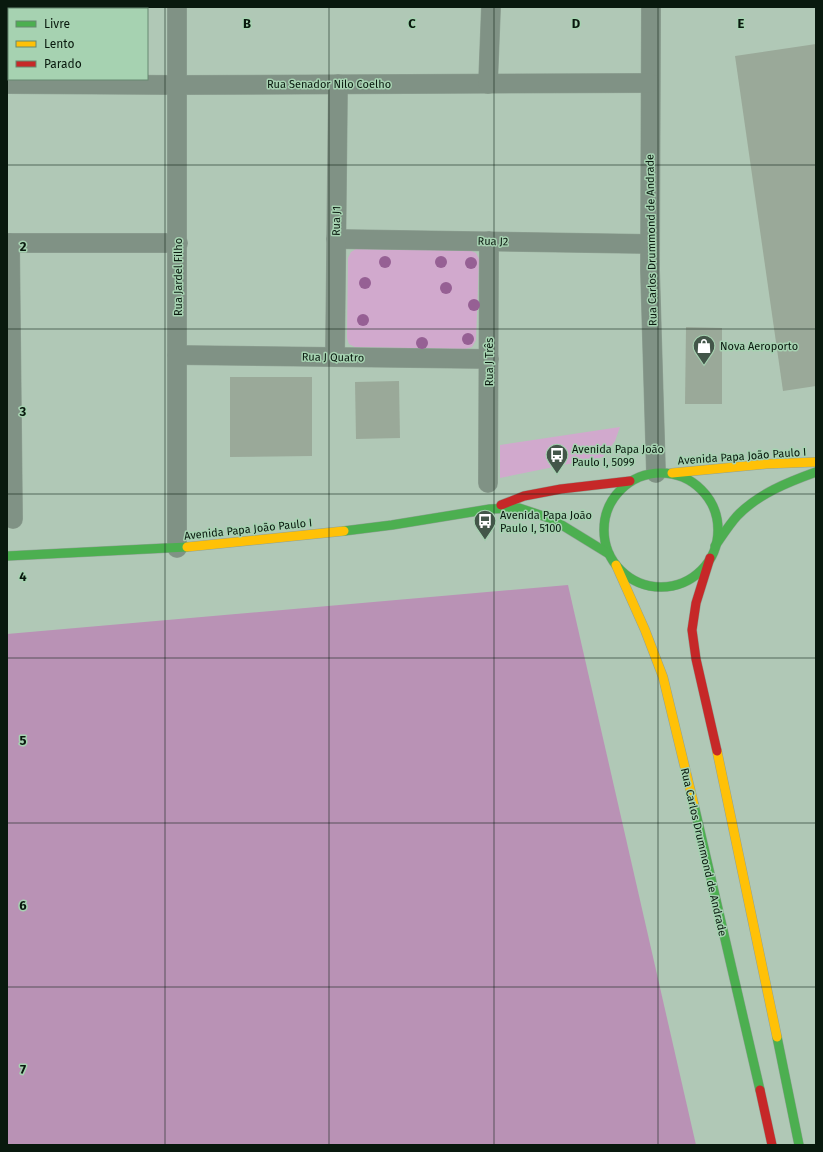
<svg xmlns="http://www.w3.org/2000/svg" width="823" height="1152" viewBox="0 0 823 1152" font-family="'Fira Sans',sans-serif">
<style>
.green{fill:#d1a9cd}
.forest{fill:#b992b5}
.building{fill:#9aa999}
.lines{fill:none;stroke-linecap:round;stroke-linejoin:round}
.street-casing{stroke:#90a395;stroke-width:20}
.fast-casing{stroke:#90a395;stroke-width:10}
.slow-casing{stroke:#90a395;stroke-width:10}
.jam-casing{stroke:#90a395;stroke-width:10}
.street{stroke:#809285;stroke-width:19}
.fast{stroke:#4caf50;stroke-width:9}
.slow{stroke:#ffc107;stroke-width:9}
.jam{stroke:#c62828;stroke-width:9}
.tree{fill:#966094}
.grid{fill:none;stroke:#09190e;stroke-width:1;stroke-opacity:0.55}
.labels{text-anchor:middle;stroke-width:3;stroke-linejoin:round;paint-order:stroke}
.street-label{font-size:11px;fill:#09190e;stroke:#a6d2b1}
.poi-label{font-size:11px;fill:#09190e;stroke:#a6d2b1;text-anchor:start}
.grid-label{font-size:13px;text-anchor:middle;font-weight:bold;fill:#09190e;stroke:#a6d2b1;stroke-width:3;stroke-linejoin:round;paint-order:stroke}
</style>
<rect width="100%" height="100%" fill="#b0c8b6"/>
<!-- green -->
<g class="green">
<path d="M356,249L469,250L476,253L479,259L476,340L472,347L465,349L355,347L349,344L347,338L348,258L351,252Z"/>
<path d="M620,427L615,441L603,457L500,478V445Z"/>
</g>
<!-- forest -->
<path class="forest" d="M568,585L696,1145H7V634Z"/>
<!-- building -->
<g class="building">
<path d="M816,44V386L783,391L735,56Z"/>
<path d="M686,327L722,328V404H685Z"/>
<path d="M230,377H312V456L230,457Z"/>
<path d="M399,381L400,438L356,439L355,382Z"/>
</g>
<g class="lines">
<!-- street casing -->
<g class="street-casing">
<g id="street">
<path d="M651,7L650,270L656,473"/>
<path d="M11,9L12,7"/>
<path d="M7,84L177,85L650,83"/>
<path d="M488,84L491,7"/>
<path d="M336,239L650,244"/>
<path d="M7,243H178"/>
<path d="M10,243L13,519"/>
<path d="M177,355L489,359"/>
<path d="M335,357L338,84"/>
<path d="M488,483L489,241"/>
<path d="M177,548V7"/>
</g>
</g>
<!-- fast casing -->
<g class="fast-casing">
<g id="fast">
<circle cx="661" cy="530" r="57"/>
<path d="M344,531L392,525L490,509L519,508L552,519L609,554"/>
<path d="M715,546C722,536 729,525 737,516C758,494 788,482 816,472"/>
<path d="M7,556L187,547"/>
<path d="M694,805L760,1090"/>
<path d="M777,1037L799,1145"/>
</g>
</g>
<!-- slow casing -->
<g class="slow-casing">
<g id="slow">
<path d="M672,473L766,464L816,462"/>
<path d="M187,547L344,531"/>
<path d="M616,565L645,630L663,677L694,805"/>
<path d="M717,751L777,1037"/>
</g>
</g>
<!-- jam casing -->
<g class="jam-casing">
<g id="jam">
<path d="M501,505L524,496L561,489L630,481"/>
<path d="M710,558L696,603L692,630L696,659L717,751"/>
<path d="M760,1090L772,1145"/>
</g>
</g>
<!-- street -->
<use href="#street" class="street"/>
<!-- fast -->
<use href="#fast" class="fast"/>
<!-- slow -->
<use href="#slow" class="slow"/>
<!-- jam -->
<use href="#jam" class="jam"/>
</g>
<!-- trees -->
<g class="tree">
<circle cx="385" cy="262" r="6"/>
<circle cx="441" cy="262" r="6"/>
<circle cx="471" cy="263" r="6"/>
<circle cx="365" cy="283" r="6"/>
<circle cx="446" cy="288" r="6"/>
<circle cx="474" cy="305" r="6"/>
<circle cx="363" cy="320" r="6"/>
<circle cx="468" cy="339" r="6"/>
<circle cx="422" cy="343" r="6"/>
</g>
<!-- grid -->
<path class="grid" d="M165,7V1145M329,7V1145M494,7V1145M658,7V1145M7,165H816M7,329H816M7,494H816M7,658H816M7,823H816M7,987H816"/>
<!-- icons -->
<defs>
<g id="shop-pin" transform="scale(1.15)"><path d="M0 17L-7.5 6A9.5 9.5 0 1 1 7.5 6Z" fill="#435649" stroke="#a6d2b1"/><path d="M-5-2.5h2.3a2.7 3.5 0 0 1 5.4 0H5L5.5 6h-11ZM-1.5-2.5h3a1.5 2.3 0 0 0-3 0Z" fill="#fff"/></g>
<g id="bus-pin" transform="scale(1.15)"><path d="M0 17L-7.5 6A9.5 9.5 0 1 1 7.5 6Z" fill="#435649" stroke="#a6d2b1"/><path d="M-5-6H5V4H4V6H2V4H-2V6H-4V4H-5ZM-3.5-4V0h7V-4ZM-3.5 1.2v1.5H-2V1.2ZM2 1.2v1.5H3.5V1.2Z" fill="#fff"/></g>
</defs>
<g fill-rule="evenodd">
<use href="#shop-pin" x="704" y="346"/>
<use href="#bus-pin" x="557" y="455"/>
<use href="#bus-pin" x="485" y="521"/>
</g>
<g class="labels">
<!-- street labels -->
<g class="street-label">
<text x="329" y="88">Rua Senador Nilo Coelho</text>
<text transform="translate(336 221) rotate(-89)" y="4">Rua J1</text>
<text transform="translate(651 240) rotate(-91)" y="4">Rua Carlos Drummond de Andrade</text>
<text transform="translate(493 241) rotate(1)" y="4">Rua J2</text>
<text transform="translate(178 277) rotate(-90)" y="4">Rua Jardel Filho</text>
<text transform="translate(333 357) rotate(1)" y="4">Rua J Quatro</text>
<text transform="translate(489 362) rotate(-90)" y="4">Rua J Três</text>
<text transform="translate(742 456) rotate(-4)" y="4">Avenida Papa João Paulo I</text>
<text transform="translate(248 529) rotate(-6)" y="4">Avenida Papa João Paulo I</text>
<text transform="translate(704 852) rotate(77)" y="4">Rua Carlos Drummond de Andrade</text>
</g>
<!-- poi labels -->
<g class="poi-label">
<text x="720" y="350">Nova Aeroporto</text>
<text x="572" y="453">Avenida Papa João<tspan x="572" dy="13">Paulo I, 5099</tspan></text>
<text x="500" y="519">Avenida Papa João<tspan x="500" dy="13">Paulo I, 5100</tspan></text>
</g>
</g>
<g class="grid-label">
<text x="247" y="28">B</text>
<text x="412" y="28">C</text>
<text x="576" y="28">D</text>
<text x="741" y="28">E</text>
<text x="23" y="251">2</text>
<text x="23" y="416">3</text>
<text x="23" y="581">4</text>
<text x="23" y="745">5</text>
<text x="23" y="910">6</text>
<text x="23" y="1074">7</text>
</g>
<!-- border -->
<rect width="823" height="1152" fill="none" stroke="#09190e" stroke-width="16"/>
<!-- legend -->
<rect x="8" y="8" width="140" height="72" fill="#a6d2b1" stroke="#678870"/>
<rect x="16" y="21" width="20" height="6" fill="#4caf50" stroke="#678870"/>
<text x="44" y="28" font-size="12" fill="#09190e">Livre</text>
<rect x="16" y="41" width="20" height="6" fill="#ffc107" stroke="#678870"/>
<text x="44" y="48" font-size="12" fill="#09190e">Lento</text>
<rect x="16" y="61" width="20" height="6" fill="#c62828" stroke="#678870"/>
<text x="44" y="68" font-size="12" fill="#09190e">Parado</text>
</svg>
